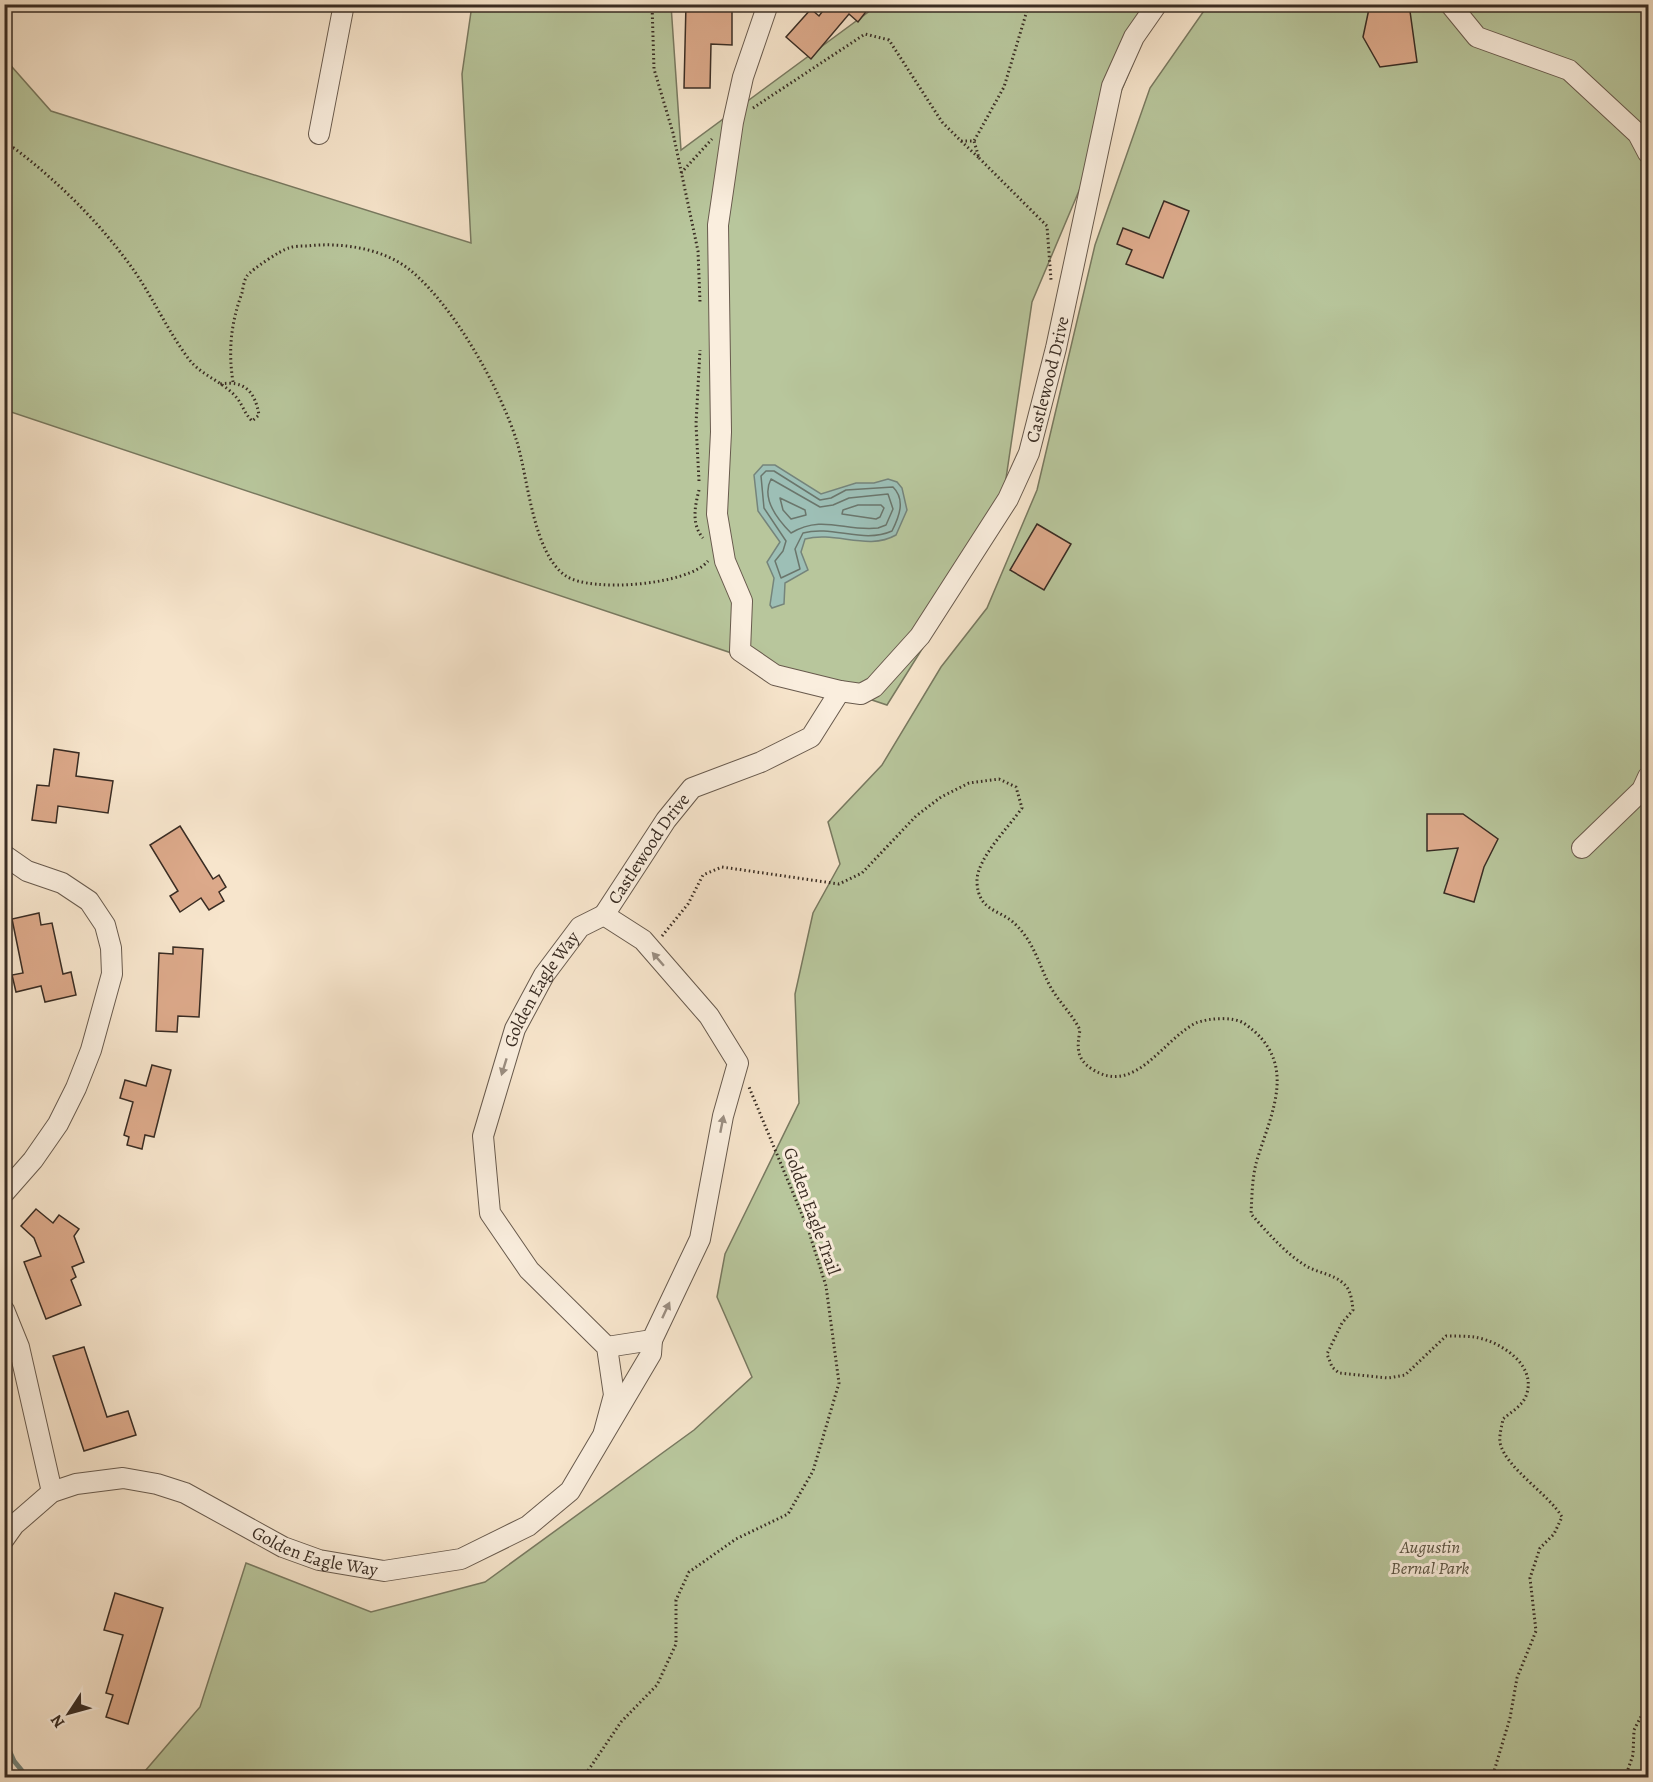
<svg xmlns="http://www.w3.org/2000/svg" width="1653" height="1782" viewBox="0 0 1653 1782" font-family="Alegreya,serif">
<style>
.green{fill:#b8c69c;stroke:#787960;stroke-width:1.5}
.water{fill:#9dbfb6;stroke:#75847b;stroke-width:1.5}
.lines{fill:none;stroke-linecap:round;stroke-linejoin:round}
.shore{stroke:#6b766c;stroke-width:1.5}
.stream{stroke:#75847b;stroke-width:5}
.building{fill:#dca98a;stroke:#392c23;stroke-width:1.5}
.minor-casing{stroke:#685a4d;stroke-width:22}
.path{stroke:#392c23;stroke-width:3;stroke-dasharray:1.5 3;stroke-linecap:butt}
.minor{stroke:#faeede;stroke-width:20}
.oneway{fill:#9a8d80}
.labels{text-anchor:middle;stroke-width:6;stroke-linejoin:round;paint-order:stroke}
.street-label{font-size:18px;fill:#392c23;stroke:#faeede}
.park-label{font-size:18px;font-style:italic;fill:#595241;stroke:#faeede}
</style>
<rect width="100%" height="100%" fill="#f7e5cc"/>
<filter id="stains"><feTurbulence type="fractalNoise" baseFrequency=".00333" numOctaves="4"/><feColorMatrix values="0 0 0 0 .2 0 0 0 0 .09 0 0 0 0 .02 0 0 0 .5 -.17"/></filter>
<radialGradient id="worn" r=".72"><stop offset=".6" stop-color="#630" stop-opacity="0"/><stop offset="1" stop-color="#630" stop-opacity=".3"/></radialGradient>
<!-- green -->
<g class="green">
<path d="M472,5H671L681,150L878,5H1150L1133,63L1032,302L999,526L887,705L5,410V59L51,111L471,243L462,74Z"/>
<path d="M1208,5H1648V1777L127,1778L145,1771L200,1707L246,1563L371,1612L485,1582L694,1430L752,1377L717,1297L725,1254L799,1103L795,994L813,913L840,864L828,822L882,765L941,667L987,608L1037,490L1095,245L1150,88Z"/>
</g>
<!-- water -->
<path class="water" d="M763,465H775L821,494L856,483H874L888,479L897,482L902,488L907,510L896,535C868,551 836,531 805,539L801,552L808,570L785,583L784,604L772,608L770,605L774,578L767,562L780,542L758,511L754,475Z"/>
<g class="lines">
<!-- shore -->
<g class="shore">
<path d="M766,471H774L820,500L831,498L846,490L893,487C906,500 899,517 892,531C863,544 833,525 803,533L795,549L800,569L781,578L775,561L783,551L786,541L764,508L761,476Z"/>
<path d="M771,479L820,507L833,505L849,498L888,494L893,509L886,525L878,528C845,532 823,514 791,533C777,519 761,498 771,479Z"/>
<path d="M780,498L805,510L806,515L791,519L783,510Z"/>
<path d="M858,505H881L884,508L880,517L876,519L842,514L843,510Z"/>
</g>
<!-- stream -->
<path class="stream" d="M4,1739L14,1761L28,1778"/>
</g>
<!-- building -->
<g class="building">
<path d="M686,4H732V45L711,44L710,88H684Z"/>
<path d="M828,4H872L858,22L849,14L811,59L786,37L811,9L819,16Z"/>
<path d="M1370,4H1409L1417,62L1380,67L1363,37Z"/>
<path d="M1164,201L1189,211L1163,278L1126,264L1132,250L1117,244L1123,228L1149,238Z"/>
<path d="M1037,524L1071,544L1044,590L1010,570Z"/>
<path d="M54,749L79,753L76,776L113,781L108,813L58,806L56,823L32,820L37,785L49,786Z"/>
<path d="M1427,814H1463L1498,839L1484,867L1474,902L1444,893L1458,848L1427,851Z"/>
<path d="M180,826L213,879L219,875L226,887L219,892L224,901L209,910L201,898L180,912L170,896L178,891L150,845Z"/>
<path d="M39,913L41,925L52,923L63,974L71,972L76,995L45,1002L41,986L16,992L12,975L23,973L12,919Z"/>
<path d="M173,947L203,949L199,1017L178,1016L177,1032L156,1031L159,953L173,954Z"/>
<path d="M152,1065L171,1070L154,1137L145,1135L142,1149L127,1145L129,1137L124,1135L133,1102L120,1098L125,1080L146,1086Z"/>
<path d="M36,1209L53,1223L59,1215L79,1229L74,1236L84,1262L72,1267L76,1277L71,1280L81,1305L46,1319L24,1262L41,1256L34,1238L21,1226Z"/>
<path d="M84,1347L107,1417L128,1411L136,1435L84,1451L53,1356Z"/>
<path d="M115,1593L163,1608L128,1724L106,1717L113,1695L106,1693L123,1635L104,1630Z"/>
</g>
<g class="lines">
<!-- minor casing -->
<g class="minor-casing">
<g id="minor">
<path id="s1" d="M768,4L743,77L733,122L718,225L721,432L717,514L725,561L742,601L740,651L775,675L840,691L861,694L874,687L920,636L1008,499L1029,453L1056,348L1112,86L1134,37L1157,4"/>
<path d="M1450,4L1477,37L1569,70L1638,134L1648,153"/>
<path d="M319,134L344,4"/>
<path d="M1582,848L1642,790L1648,777"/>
<path d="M4,855L27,871L62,883L89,901L105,925L111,948L112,974L91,1050L76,1088L58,1124L33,1160L4,1193"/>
<path id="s2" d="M604,915L666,820L692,788L761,762L811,737L840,691"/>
<path d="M4,1310L19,1347L52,1492"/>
<path id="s3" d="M604,1432L614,1395L607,1347L529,1270L490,1213L483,1136L515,1029L544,975L580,927L604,915L643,940L709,1016L738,1063L723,1116L700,1239L652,1340L607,1347"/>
<path id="s4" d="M4,1539L14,1525L52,1492L76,1484L123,1478L157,1484L185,1493L283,1547L319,1560L384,1571L461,1559L528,1526L570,1491L651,1354L652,1340"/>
</g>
</g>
<!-- path -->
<g class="path">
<path d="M652,4L654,69L673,133L698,251L700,302"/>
<path d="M753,108L865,34L889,40L942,122L961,141H974L1004,87L1029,4"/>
<path d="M961,141L979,158L974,141"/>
<path d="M4,149L14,148C59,182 102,225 135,272C154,300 168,331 188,358C201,376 223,381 237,398C243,406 245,414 252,421L259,415C255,392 245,380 220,384"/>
<path d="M979,158L1047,226L1051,280"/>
<path d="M681,173L712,139"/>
<path d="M233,382C228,350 231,323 242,293C243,288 244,280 247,276C252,269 281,250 289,248C294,246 301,246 307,246C340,242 383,248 410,270C454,306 500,388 517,442C528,478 533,554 566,576C591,593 689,585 708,561"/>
<path d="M699,481L696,424L700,350"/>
<path d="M699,490C695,506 691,524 703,538"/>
<path d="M662,936L688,904L703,875L722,867L839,884L862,873L916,816L941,797L969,783L999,779L1016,787L1022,808C1009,827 976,859 977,882C978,912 1002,910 1015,924C1035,943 1039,966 1051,988C1060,1003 1072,1014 1080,1030C1077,1047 1076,1059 1092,1069C1135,1097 1163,1039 1196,1023C1208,1018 1234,1016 1245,1024C1299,1062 1272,1111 1257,1160C1252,1177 1252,1196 1251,1214C1267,1232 1285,1253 1306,1266C1318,1273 1334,1274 1344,1284C1351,1290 1352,1301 1353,1310L1342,1323L1327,1354L1332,1367L1339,1373L1388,1378L1405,1375L1446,1336C1455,1336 1465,1336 1474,1337C1500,1341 1538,1365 1526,1396C1522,1406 1511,1412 1503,1419C1502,1425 1499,1435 1500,1442C1504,1467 1549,1494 1562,1517L1554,1534L1540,1548L1530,1578L1536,1631L1517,1678L1510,1718L1492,1778"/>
<path d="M583,1778L621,1722L657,1685L676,1644V1600L689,1572L736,1539L788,1514L813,1471L839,1383L826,1286L808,1229L749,1087"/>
<path d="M1625,1778L1633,1755L1634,1730L1648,1703"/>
</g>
<!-- minor -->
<use href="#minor" class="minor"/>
</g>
<!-- one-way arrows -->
<defs><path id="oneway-solid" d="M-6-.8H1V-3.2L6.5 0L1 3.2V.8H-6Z" transform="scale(1.5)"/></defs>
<g class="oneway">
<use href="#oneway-solid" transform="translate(658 959) rotate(-131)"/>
<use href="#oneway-solid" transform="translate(504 1067) rotate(107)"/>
<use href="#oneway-solid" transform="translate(722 1124) rotate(-79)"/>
<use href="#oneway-solid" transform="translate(666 1310) rotate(-65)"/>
</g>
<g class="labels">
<!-- street labels -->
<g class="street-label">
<text dy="6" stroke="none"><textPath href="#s1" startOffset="1161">Castlewood Drive</textPath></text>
<text dy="6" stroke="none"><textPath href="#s2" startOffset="80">Castlewood Drive</textPath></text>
<text dy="6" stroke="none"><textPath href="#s3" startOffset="502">Golden Eagle Way</textPath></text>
<text transform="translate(812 1211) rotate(70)" y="6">Golden Eagle Trail</text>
<text dy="6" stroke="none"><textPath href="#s4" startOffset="348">Golden Eagle Way</textPath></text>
</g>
<!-- park labels -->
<g class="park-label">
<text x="1430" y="1553">Augustin<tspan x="1430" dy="21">Bernal Park</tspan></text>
</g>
</g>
<!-- margin -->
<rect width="1653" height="1782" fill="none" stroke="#f7e5cc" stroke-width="24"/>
<rect x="6" y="6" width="1641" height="1770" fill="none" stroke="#392c23" stroke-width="3"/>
<rect x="12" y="12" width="1629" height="1758" fill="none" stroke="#392c23" stroke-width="1.5"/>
<!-- north arrow -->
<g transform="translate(69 1713) rotate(234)" stroke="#faeede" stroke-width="4.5" paint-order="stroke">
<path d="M0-4.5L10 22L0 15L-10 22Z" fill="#392c23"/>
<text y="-9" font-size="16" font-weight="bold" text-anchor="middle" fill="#392c23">N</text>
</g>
<rect width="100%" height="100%" filter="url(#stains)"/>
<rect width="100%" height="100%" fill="url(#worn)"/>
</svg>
